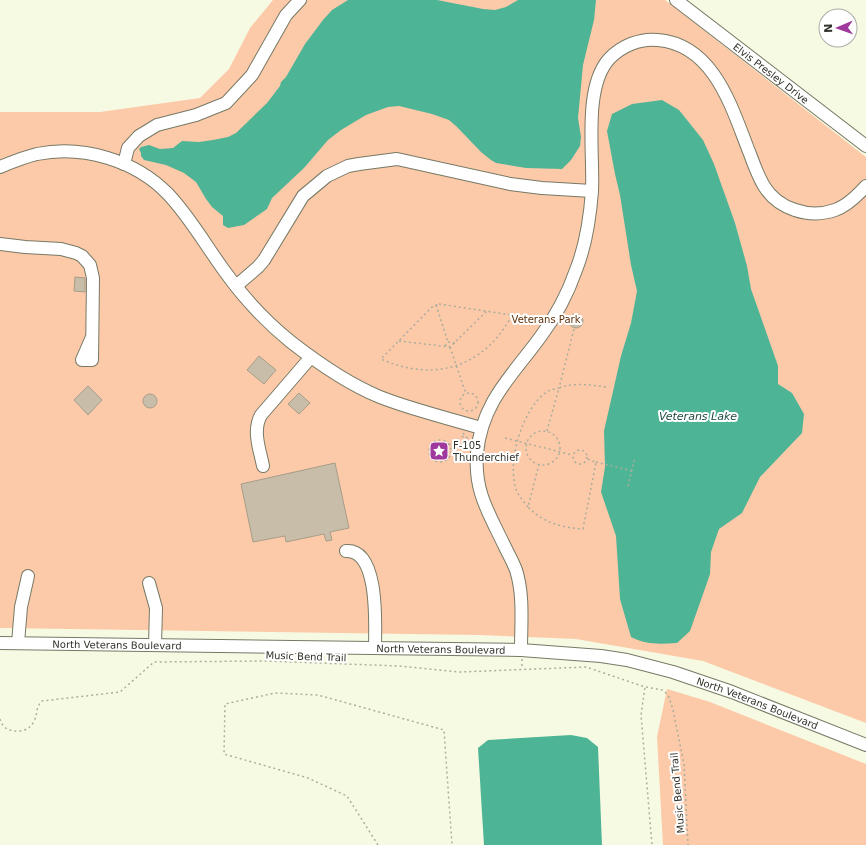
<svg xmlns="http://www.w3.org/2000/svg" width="866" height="845" viewBox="0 0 866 845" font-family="'DejaVu Sans',sans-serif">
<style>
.green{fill:#fccaa9}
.water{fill:#4eb496}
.building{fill:#c7bda8;stroke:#a79d89}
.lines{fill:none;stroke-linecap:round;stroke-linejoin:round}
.minor-casing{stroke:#777965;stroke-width:14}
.path{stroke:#abad9c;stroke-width:1.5;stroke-dasharray:2 3;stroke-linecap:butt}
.minor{stroke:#fff;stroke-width:12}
.labels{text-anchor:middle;stroke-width:4;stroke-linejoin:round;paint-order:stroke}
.street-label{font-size:10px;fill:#303229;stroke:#fff}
.park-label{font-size:10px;fill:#5d300a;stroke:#fff}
.poi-label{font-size:10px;fill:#303229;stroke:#fff;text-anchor:start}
.water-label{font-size:11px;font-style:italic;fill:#1e4a3d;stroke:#fff}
</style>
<rect width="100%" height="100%" fill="#f7fae3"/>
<!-- green -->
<g class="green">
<path d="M273,0H665L866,157V723L703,661L576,639L479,635L0,628V112H100L200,98L229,69L250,28Z"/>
<path d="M667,689L710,702L866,764V845H663L657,737Z"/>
</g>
<!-- water -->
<g class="water">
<path d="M348,0H437L483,9L495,10L506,7L518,0H596L594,20L583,65L578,118L581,137L580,146L571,160L562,169L526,168L496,163L491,160L481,152L457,127L449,120L432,114L399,106L388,107L366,115L341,130L328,140L304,168L272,198L267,209L244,225L228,228L223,225V216L212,207L206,199L196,182L184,173L166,165L144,160L141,156V153L139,149L141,147L149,145L160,149L173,148L182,141L199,142L213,140L228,137L236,133L267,103L280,86L281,82L286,77L305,44L323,20L332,10Z"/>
<path d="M662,100L679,110L703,140L714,164L735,223L747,266L751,289L778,366V384L792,393L804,414L802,433L760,477L742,513L719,529L711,552L710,574L702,597L690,631L677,643C660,644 646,645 631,637L620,599L616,536L601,492L605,467L604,431L621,356L631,323L637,291L631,265L620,195L615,174L607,131L612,114L632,104Z"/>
<path d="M571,735L587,738L598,747L602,845H484L478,748L488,740Z"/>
</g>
<!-- building -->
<g class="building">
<path d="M75,277L85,278V292L74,291Z"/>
<circle cx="576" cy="321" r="7"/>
<path d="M259,356L276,370L264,384L247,370Z"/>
<path d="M88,386L102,400L88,415L74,400Z"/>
<path d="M299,393L310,403L299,414L288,404Z"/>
<circle cx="150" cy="401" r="7"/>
<path d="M335,463L349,528L330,532L332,540L326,541L324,534L286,542L285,536L253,542L241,484Z"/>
</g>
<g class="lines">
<!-- minor casing -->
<g class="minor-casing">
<g id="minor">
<path id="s1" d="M676,0L866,146"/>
<path d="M124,164L128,148L139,136L157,125L196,115L226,103L252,75L286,15L300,0"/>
<path d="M0,167C12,162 24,157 37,154C83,145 135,160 168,194C189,216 205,244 223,269C242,296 265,321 291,342C318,363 348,384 380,397C413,410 448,418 481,428"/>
<path d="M0,244L25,247L61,249L76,253L82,256L90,265L93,278L92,360H82L92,337"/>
<path d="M236,286L258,267L264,260L303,196L327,176L348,166L359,164L397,159L510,184L542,188L592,191"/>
<path d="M263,466C260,450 252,431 261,415L311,357"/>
<path d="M346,551C380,549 375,627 375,648"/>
<path d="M149,583L156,608L155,645"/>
<path id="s2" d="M0,643L521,650L601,656L627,660L673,672L732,692L866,745"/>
<path d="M18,643L21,607L28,576"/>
<path d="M521,650C521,623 524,595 516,570C513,562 509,555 505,547C489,513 474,492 477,453C482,401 513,375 541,336C556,316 568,293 576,270C586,245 590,218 592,191C594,154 583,88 609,59C621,46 640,38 658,40C715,45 732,109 750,154C754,165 758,176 764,186C778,209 809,219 835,210C847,206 857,196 866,186"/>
</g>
</g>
<!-- path -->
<g class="path">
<path d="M439,304L512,315C485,367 434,383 381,359L432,307Z"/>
<path d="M436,305L448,342"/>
<path d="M399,341L450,347L487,311"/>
<path d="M445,346L448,342L455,343"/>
<path d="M450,347L466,394"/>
<circle cx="469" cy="402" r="9"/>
<path d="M547,431L559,388C575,382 590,385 606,387"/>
<circle cx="543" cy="448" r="17"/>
<path d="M463,433L468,439"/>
<path d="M505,438L572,455"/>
<circle cx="440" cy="451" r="11"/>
<path d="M449,445L464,436"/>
<circle cx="580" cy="457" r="7"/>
<path d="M596,462L632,471"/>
<path d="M539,464L528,507C542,522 562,528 583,529L596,462L587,459"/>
<path d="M628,486L635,457"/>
<path d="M528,507C523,501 518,495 516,489C507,461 522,411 545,393C549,390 554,389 559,388L574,329"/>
<path d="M522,659V669"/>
<path d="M646,687L662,690L665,692L669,697L673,710L684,764L688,845"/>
<path d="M0,719C1,724 5,729 10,730C20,733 30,730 34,721C38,714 35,708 42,701L120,692L154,662L265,661L399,666L460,672L586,667L645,687L641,715L652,845"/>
<path d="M378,845L347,796L308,778L224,754L225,704L275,693L318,695L444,730L452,845"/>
</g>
<!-- minor -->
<use href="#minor" class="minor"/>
</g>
<!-- icons -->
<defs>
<g id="sight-square" transform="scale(1)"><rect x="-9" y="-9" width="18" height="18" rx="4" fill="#9f399e" stroke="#fff"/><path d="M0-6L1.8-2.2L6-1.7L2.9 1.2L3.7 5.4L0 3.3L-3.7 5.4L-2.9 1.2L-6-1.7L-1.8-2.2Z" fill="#fff"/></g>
</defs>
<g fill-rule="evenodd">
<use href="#sight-square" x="439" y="451"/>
</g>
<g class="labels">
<!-- street labels -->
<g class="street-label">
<text dy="4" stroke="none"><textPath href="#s1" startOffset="120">Elvis Presley Drive</textPath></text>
<text dy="4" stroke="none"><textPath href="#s2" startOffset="117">North Veterans Boulevard</textPath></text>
<text dy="4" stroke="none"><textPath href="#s2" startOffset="441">North Veterans Boulevard</textPath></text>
<text transform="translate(306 656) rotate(2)" y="4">Music Bend Trail</text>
<text dy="4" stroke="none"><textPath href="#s2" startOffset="765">North Veterans Boulevard</textPath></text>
<text transform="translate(677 793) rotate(-95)" y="4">Music Bend Trail</text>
</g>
<!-- park labels -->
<g class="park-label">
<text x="546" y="323">Veterans Park</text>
</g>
<!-- poi labels -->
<g class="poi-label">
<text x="453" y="449">F-105<tspan x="453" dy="12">Thunderchief</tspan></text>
</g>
<!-- water labels -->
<g class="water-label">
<text x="698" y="420">Veterans Lake</text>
</g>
</g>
<!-- north arrow -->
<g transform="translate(838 28) rotate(268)"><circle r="19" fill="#ffffff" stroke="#acada9"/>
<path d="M0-3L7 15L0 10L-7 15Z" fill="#9f399e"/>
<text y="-6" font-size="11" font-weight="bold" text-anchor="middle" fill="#303229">N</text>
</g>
</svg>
